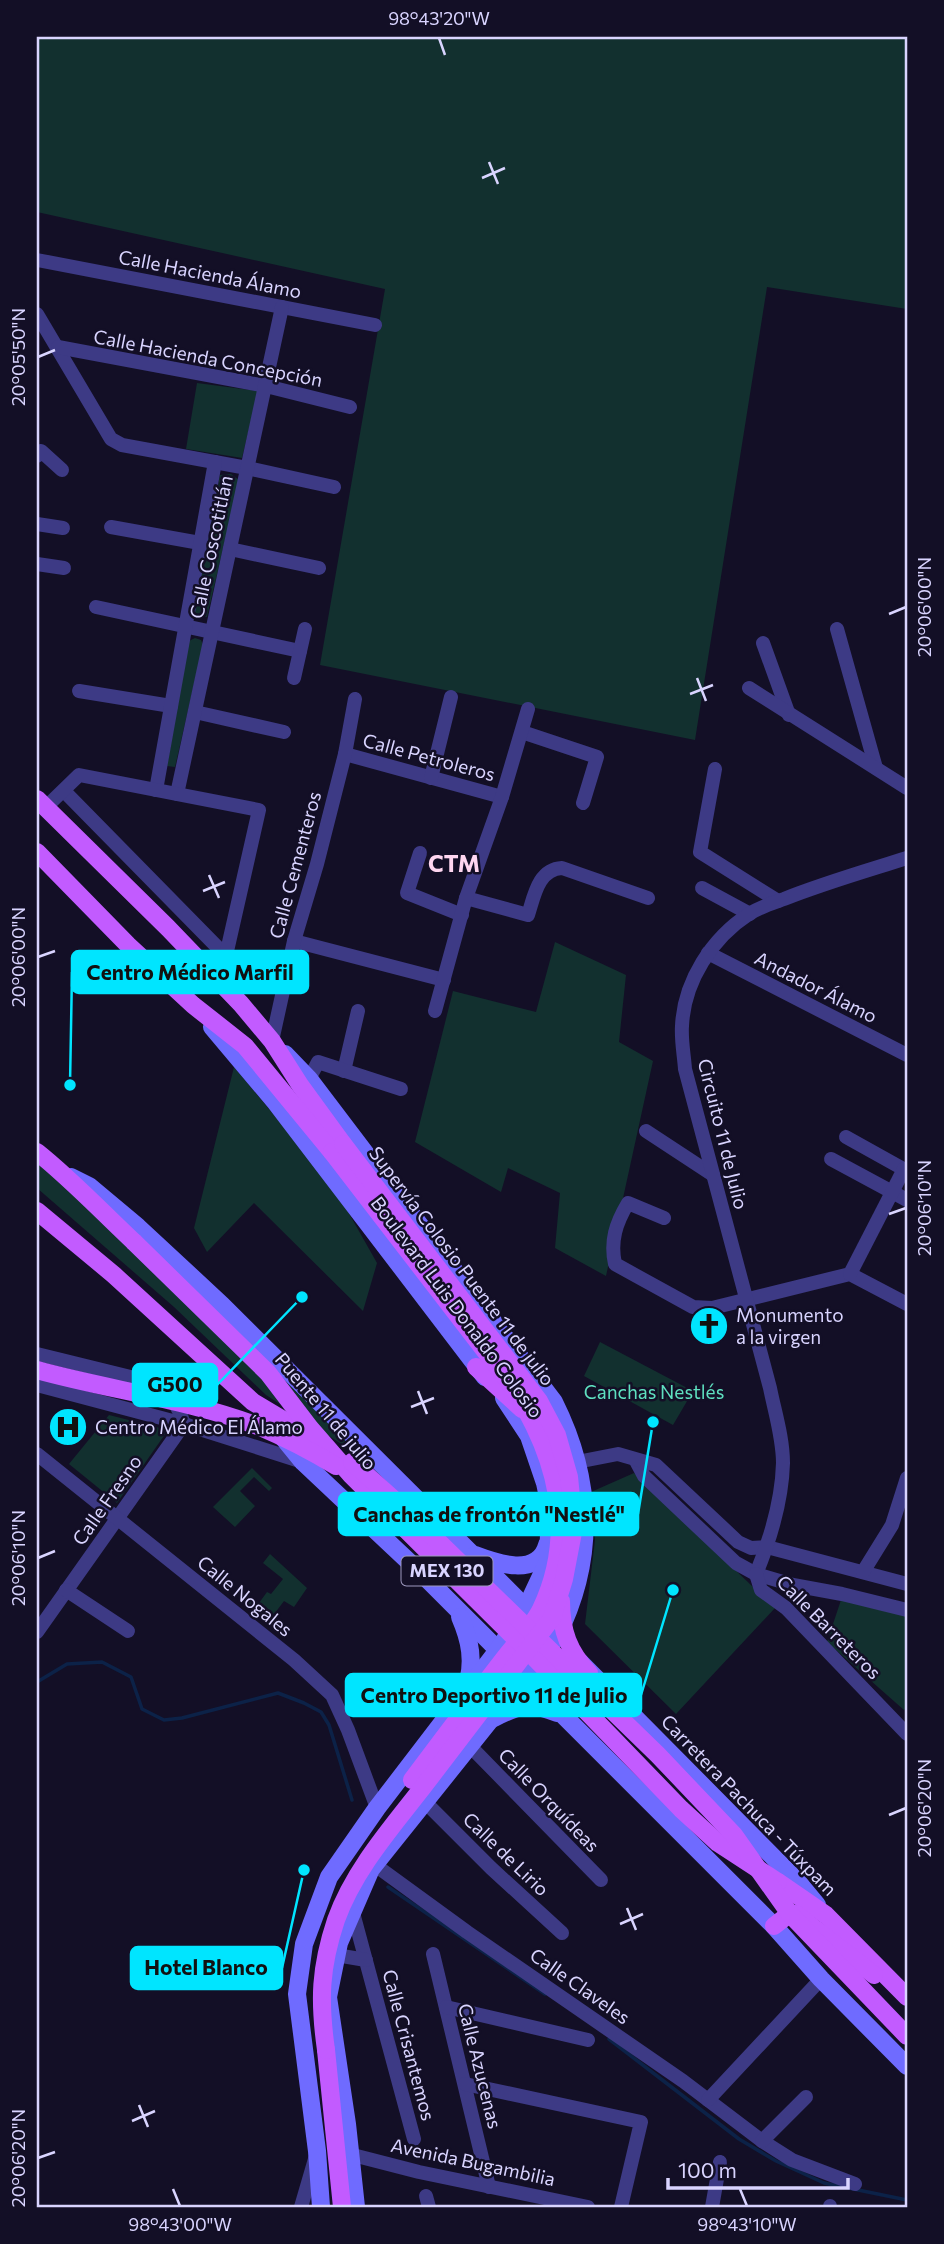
<svg xmlns="http://www.w3.org/2000/svg" width="944" height="2244" viewBox="0 0 944 2244" font-family="Commissioner,sans-serif">
<style>
.green{fill:#12302f}
.lines{fill:none;stroke-linecap:round;stroke-linejoin:round}
.stream{stroke:#0c2248;stroke-width:3.5}
.street{stroke:#3d3a85;stroke-width:14}
.secondary{stroke:#6f6bff;stroke-width:18}
.primary{stroke:#c25bff;stroke-width:18}
.primary-bridge{stroke:#c25bff;stroke-width:18}
.ticks{fill:none;stroke:#d9d4ff;stroke-width:2.5}
.labels{text-anchor:middle;stroke-width:5;stroke-linejoin:round;paint-order:stroke}
.shield{fill:#130f26;stroke:#9e99be;stroke-width:2}
.shield-label{font-size:18px;font-weight:bold;fill:#d9d4ff}
.street-label{font-size:19px;fill:#d9d4ff;stroke:#130f26}
.poi-label{font-size:19px;fill:#d9d4ff;stroke:#130f26;text-anchor:start}
.park-label{font-size:19px;fill:#5fe0c0;stroke:#130f26}
.quarter-label{font-size:23px;font-weight:bold;fill:#ffd6f0;stroke:#130f26}
.leader{fill:none;stroke:#00e5ff;stroke-width:2.5}
.callout-dot{fill:#00e5ff;stroke:#130f26;stroke-width:2.5}
.callout{fill:#00e5ff;stroke:#00e5ff;stroke-width:2.5}
.callout-label{font-size:21px;text-anchor:middle;font-weight:bold;fill:#111}
.neatline{fill:none;stroke:#d9d4ff;stroke-width:2.5}
.ticks-label{font-size:18px;text-anchor:middle;fill:#d9d4ff}
</style>
<rect width="100%" height="100%" fill="#130f26"/>
<!-- green -->
<g class="green">
<path d="M37,37H907V309L767,287L695,740L320,665L385,289L37,212Z"/>
<path d="M197,383L258,391L242,458L186,449Z"/>
<path d="M231,474L239,480L207,617H196L195,612L220,475Z"/>
<path d="M195,638L201,640L203,645L175,767L167,766L189,641Z"/>
<path d="M555,942L626,975L619,1042L653,1061L606,1276L555,1248L560,1193L508,1168L501,1192L415,1142L453,991L536,1012Z"/>
<path d="M234,1067L334,1187L377,1263L363,1311L254,1203L207,1252L194,1228Z"/>
<path d="M37,1162L256,1350L352,1446L349,1449L266,1395L174,1307L37,1188Z"/>
<path d="M600,1342L693,1391L673,1425L584,1376Z"/>
<path d="M109,1415L168,1430L117,1503L69,1464Z"/>
<path d="M252,1468L272,1488L269,1491L254,1477L240,1491L255,1506L235,1527L213,1507Z"/>
<path d="M634,1473L775,1608L676,1714L585,1624L595,1540L591,1492Z"/>
<path d="M270,1554L307,1588L294,1607L284,1601L269,1621L234,1593L239,1587L259,1603L267,1592L271,1594L283,1579L263,1563Z"/>
<path d="M842,1597L907,1616V1707L904,1710L827,1642Z"/>
</g>
<g class="lines">
<!-- stream -->
<g class="stream">
<path d="M37,1682L67,1664L102,1662L131,1677L142,1709L164,1720L182,1718L278,1693L304,1703L321,1712L329,1725L352,1800"/>
<path d="M388,1887L545,1994"/>
<path d="M609,2039L739,2139L776,2161L824,2183L907,2200"/>
</g>
<!-- street -->
<g class="street">
<path d="M37,260L375,325"/>
<path d="M37,314L111,439L122,445L247,468L334,487"/>
<path d="M58,347L266,386L350,407"/>
<path d="M37,456L41,451L62,470"/>
<path d="M37,524L63,528"/>
<path d="M111,527L200,543"/>
<path d="M230,549L319,568"/>
<path d="M37,564L64,568"/>
<path d="M96,607L300,651"/>
<path d="M837,629L876,768"/>
<path d="M763,643L789,715"/>
<path d="M294,678L305,629"/>
<path d="M749,688L907,788"/>
<path d="M79,691L171,706"/>
<path d="M195,712L284,732"/>
<path d="M522,732L597,757L583,803"/>
<path d="M345,754L502,797"/>
<path d="M715,769L700,852L778,901"/>
<path d="M431,778L451,697"/>
<path d="M156,790L215,462"/>
<path d="M64,791L226,956"/>
<path d="M177,794L282,307"/>
<path d="M45,808L79,775L259,810L220,982"/>
<path d="M420,853L407,893L462,915"/>
<path d="M702,888L750,914"/>
<path d="M466,898L528,915C534,897 538,869 562,868L648,898"/>
<path d="M294,941L444,980"/>
<path d="M708,953L907,1055"/>
<path d="M435,1011L466,898L502,797L528,709"/>
<path d="M272,1041L294,941L317,864L345,754L355,699"/>
<path d="M344,1071L358,1011"/>
<path d="M309,1079L318,1062L401,1089"/>
<path d="M646,1131L713,1175"/>
<path d="M846,1137L907,1171"/>
<path d="M831,1159L907,1200"/>
<path d="M664,1218L628,1203C616,1223 610,1241 615,1264L693,1307L712,1308L850,1274L907,1304"/>
<path d="M850,1274L904,1169"/>
<path d="M37,1354L155,1383C171,1394 178,1406 184,1424L37,1632"/>
<path d="M37,1385L184,1424L303,1462"/>
<path d="M37,1454L294,1660L332,1695L348,1730L377,1808"/>
<path d="M636,1461L644,1476L736,1563L756,1574L793,1585L842,1594L907,1610"/>
<path d="M577,1462L618,1454L656,1465L738,1542L751,1548L767,1547L907,1584"/>
<path d="M863,1572L892,1525L907,1478"/>
<path d="M756,1574C770,1540 782,1500 783,1463C783,1438 775,1413 770,1388L685,1069C684,1055 681,1040 682,1026C684,981 712,938 749,914C760,907 773,903 784,899C824,883 866,871 907,858"/>
<path d="M756,1574L761,1590L786,1608L907,1734"/>
<path d="M66,1590L128,1631"/>
<path d="M470,1746L601,1880"/>
<path d="M425,1802L491,1868L562,1933"/>
<path d="M375,1865L467,1932L683,2081L762,2141L792,2160L855,2184"/>
<path d="M352,1909L414,2139"/>
<path d="M433,1954L489,2187"/>
<path d="M336,1955L366,1960"/>
<path d="M446,2007L588,2040"/>
<path d="M465,2084L641,2122L621,2207"/>
<path d="M708,2100L821,1979"/>
<path d="M762,2141L806,2097"/>
<path d="M349,2154L419,2172L588,2207"/>
<path d="M426,2196L429,2207"/>
<path d="M301,2207L315,2159"/>
<path d="M712,2207L720,2162"/>
<path d="M830,2207V2206"/>
</g>
<!-- secondary -->
<g class="secondary">
<path d="M212,1027L276,1103L485,1377"/>
<path d="M285,1054L309,1079L554,1402C593,1480 596,1560 556,1638L371,1869L339,1943L328,1997L347,2124L356,2207"/>
<path d="M71,1177L89,1186L138,1227L222,1305L533,1615"/>
<path d="M281,1435L303,1462L423,1575L774,1926L821,1979L907,2066"/>
<path d="M475,1555C496,1563 538,1578 547,1545"/>
<path d="M460,1617C470,1640 475,1662 466,1688"/>
<path d="M580,1662L798,1882L817,1905"/>
<path d="M494,1718C519,1705 530,1702 557,1713"/>
<path d="M321,2207L317,2151L297,1994L304,1944L329,1877L377,1808L498,1650L526,1608L548,1561L550,1507L545,1483L529,1436L504,1398"/>
</g>
<!-- primary -->
<g class="primary">
<path d="M37,799L168,928L241,1004L272,1041L300,1085L343,1144"/>
<path d="M37,852L128,945L193,1005L245,1046L332,1152"/>
<path d="M37,1152C71,1179 102,1212 134,1242"/>
<path d="M37,1211L114,1275L253,1402L320,1442"/>
<path d="M476,1367L522,1409"/>
<path d="M778,1882L826,1915L907,1997"/>
<path d="M774,1926L788,1915L796,1914L874,1975"/>
<path d="M326,2050L342,2207"/>
</g>
<!-- primary-bridge -->
<g class="primary-bridge">
<path d="M332,1152L509,1382C555,1451 579,1529 541,1609C532,1627 515,1644 503,1660C472,1700 442,1740 412,1780"/>
<path d="M134,1242L268,1373L310,1428L351,1475L529,1652L681,1809L718,1843L778,1882"/>
<path d="M37,1370C109,1390 191,1400 260,1427C286,1438 311,1451 336,1466"/>
<path d="M352,1462L412,1516L658,1755L734,1835L790,1914L907,2036"/>
<path d="M561,1601C561,1631 569,1652 589,1673"/>
<path d="M326,2050C319,2000 320,1968 336,1920C354,1870 391,1828 423,1787C466,1731 509,1674 552,1618L564,1579L574,1527L569,1477L557,1435L539,1401L343,1144"/>
</g>
</g>
<!-- ticks -->
<path class="ticks" d="M439,38L445,55M489,162L498,184M482,178L505,168M38,357L55,350M889,614L906,607M697,678L706,701M690,694L713,685M209,875L219,898M203,891L225,882M38,957L55,951M889,1214L906,1208M418,1391L427,1414M411,1407L434,1398M38,1558L55,1551M889,1815L906,1808M627,1908L636,1930M620,1924L643,1914M139,2105L148,2127M132,2121L155,2111M38,2158L55,2152M173,2189L180,2206M740,2189L747,2206"/>
<!-- icons -->
<defs>
<g id="church-disc" transform="scale(2.0125)"><circle r="9.5" fill="#00e5ff" stroke="#130f26"/><path d="M-1.2-6h2.4v3.5h3.3v2.4h-3.3V6h-2.4V-.1h-3.3v-2.4h3.3Z" fill="#111"/></g>
<g id="hospital-disc" transform="scale(2.0125)"><circle r="9.5" fill="#00e5ff" stroke="#130f26"/><path d="M-5-5h3v3.5h4V-5h3V5h-3V1.5h-4V5h-3Z" fill="#111"/></g>
</defs>
<g fill-rule="evenodd">
<use href="#church-disc" x="709" y="1326"/>
<use href="#hospital-disc" x="68" y="1427"/>
</g>
<g class="labels">
<!-- shield labels -->
<rect class="shield" x="401.5" y="1556.5" width="91" height="29" rx="5"/>
<g class="shield-label">
<text x="447" y="1577">MEX 130</text>
</g>
<!-- street labels -->
<g class="street-label">
<text transform="translate(210 274) rotate(11)" y="7">Calle Hacienda Álamo</text>
<text transform="translate(208 358) rotate(11)" y="7">Calle Hacienda Concepción</text>
<text transform="translate(211 547) rotate(-78)" y="7">Calle Coscotitlán</text>
<text transform="translate(429 757) rotate(15)" y="7">Calle Petroleros</text>
<text transform="translate(295 865) rotate(-75)" y="7">Calle Cementeros</text>
<text transform="translate(816 987) rotate(27)" y="7">Andador Álamo</text>
<text transform="translate(723 1134) rotate(76)" y="7">Circuito 11 de Julio</text>
<text transform="translate(462 1266) rotate(53)" y="7">Supervía Colosio Puente 11 de julio</text>
<text transform="translate(457 1307) rotate(53)" y="7">Boulevard Luis Donaldo Colosio</text>
<text transform="translate(326 1411) rotate(50)" y="7">Puente 11 de julio</text>
<text transform="translate(107 1500) rotate(-55)" y="7">Calle Fresno</text>
<text transform="translate(245 1596) rotate(39)" y="7">Calle Nogales</text>
<text transform="translate(829 1627) rotate(45)" y="7">Calle Barreteros</text>
<text transform="translate(549 1800) rotate(46)" y="7">Calle Orquídeas</text>
<text transform="translate(749 1805) rotate(46)" y="7">Carretera Pachuca - Túxpam</text>
<text transform="translate(506 1854) rotate(44)" y="7">Calle de Lirio</text>
<text transform="translate(580 1986) rotate(35)" y="7">Calle Claveles</text>
<text transform="translate(409 2045) rotate(75)" y="7">Calle Crisantemos</text>
<text transform="translate(480 2066) rotate(76)" y="7">Calle Azucenas</text>
<text transform="translate(473 2162) rotate(12)" y="7">Avenida Bugambilia</text>
</g>
<!-- poi labels -->
<g class="poi-label">
<text x="736" y="1322">Monumento<tspan x="736" dy="22">a la virgen</tspan></text>
<text x="95" y="1434">Centro Médico El Álamo</text>
</g>
<!-- park labels -->
<g class="park-label">
<text x="654" y="1399">Canchas Nestlés</text>
</g>
<!-- quarter labels -->
<g class="quarter-label">
<text x="454" y="872">CTM</text>
</g>
</g>
<!-- callouts -->
<path class="leader" d="M70 1085L72 972M302 1297L217 1385M653 1422L638 1514M673 1590L641 1695M304 1870L282 1968"/>
<g class="callout-dot">
<circle cx="70" cy="1085" r="7"/>
<circle cx="302" cy="1297" r="7"/>
<circle cx="653" cy="1422" r="7"/>
<circle cx="673" cy="1590" r="7"/>
<circle cx="304" cy="1870" r="7"/>
</g>
<g class="callout">
<rect x="72" y="951" width="236" height="42" rx="7"/>
<rect x="133" y="1364" width="84" height="42" rx="7"/>
<rect x="339" y="1493" width="299" height="42" rx="7"/>
<rect x="346" y="1674" width="295" height="42" rx="7"/>
<rect x="131" y="1947" width="151" height="42" rx="7"/>
</g>
<g class="callout-label">
<text x="190" y="980">Centro Médico Marfil</text>
<text x="175" y="1392">G500</text>
<text x="489" y="1522">Canchas de frontón "Nestlé"</text>
<text x="494" y="1703">Centro Deportivo 11 de Julio</text>
<text x="206" y="1975">Hotel Blanco</text>
</g>
<!-- border -->
<rect width="944" height="2244" fill="none" stroke="#130f26" stroke-width="77"/>
<!-- scale -->
<path d="M668 2178v10h180v-10" fill="none" stroke="#d9d4ff" stroke-width="3.5"/>
<text x="678" y="2178" font-size="21" fill="#d9d4ff" stroke="#130f26" stroke-width="5" paint-order="stroke">100 m</text>
<rect x="38" y="38" width="868" height="2168" class="neatline"/>
<g class="ticks-label">
<text x="439" y="25">98°43'20"W</text>
<text transform="translate(19 357) rotate(-90)" y="6">20°05'50"N</text>
<text transform="translate(925 607) rotate(-90)" y="6">20°06'00"N</text>
<text transform="translate(19 957) rotate(-90)" y="6">20°06'00"N</text>
<text transform="translate(925 1208) rotate(-90)" y="6">20°06'10"N</text>
<text transform="translate(19 1558) rotate(-90)" y="6">20°06'10"N</text>
<text transform="translate(925 1808) rotate(-90)" y="6">20°06'20"N</text>
<text transform="translate(19 2158) rotate(-90)" y="6">20°06'20"N</text>
<text x="180" y="2231">98°43'00"W</text>
<text x="747" y="2231">98°43'10"W</text>
</g>
</svg>
